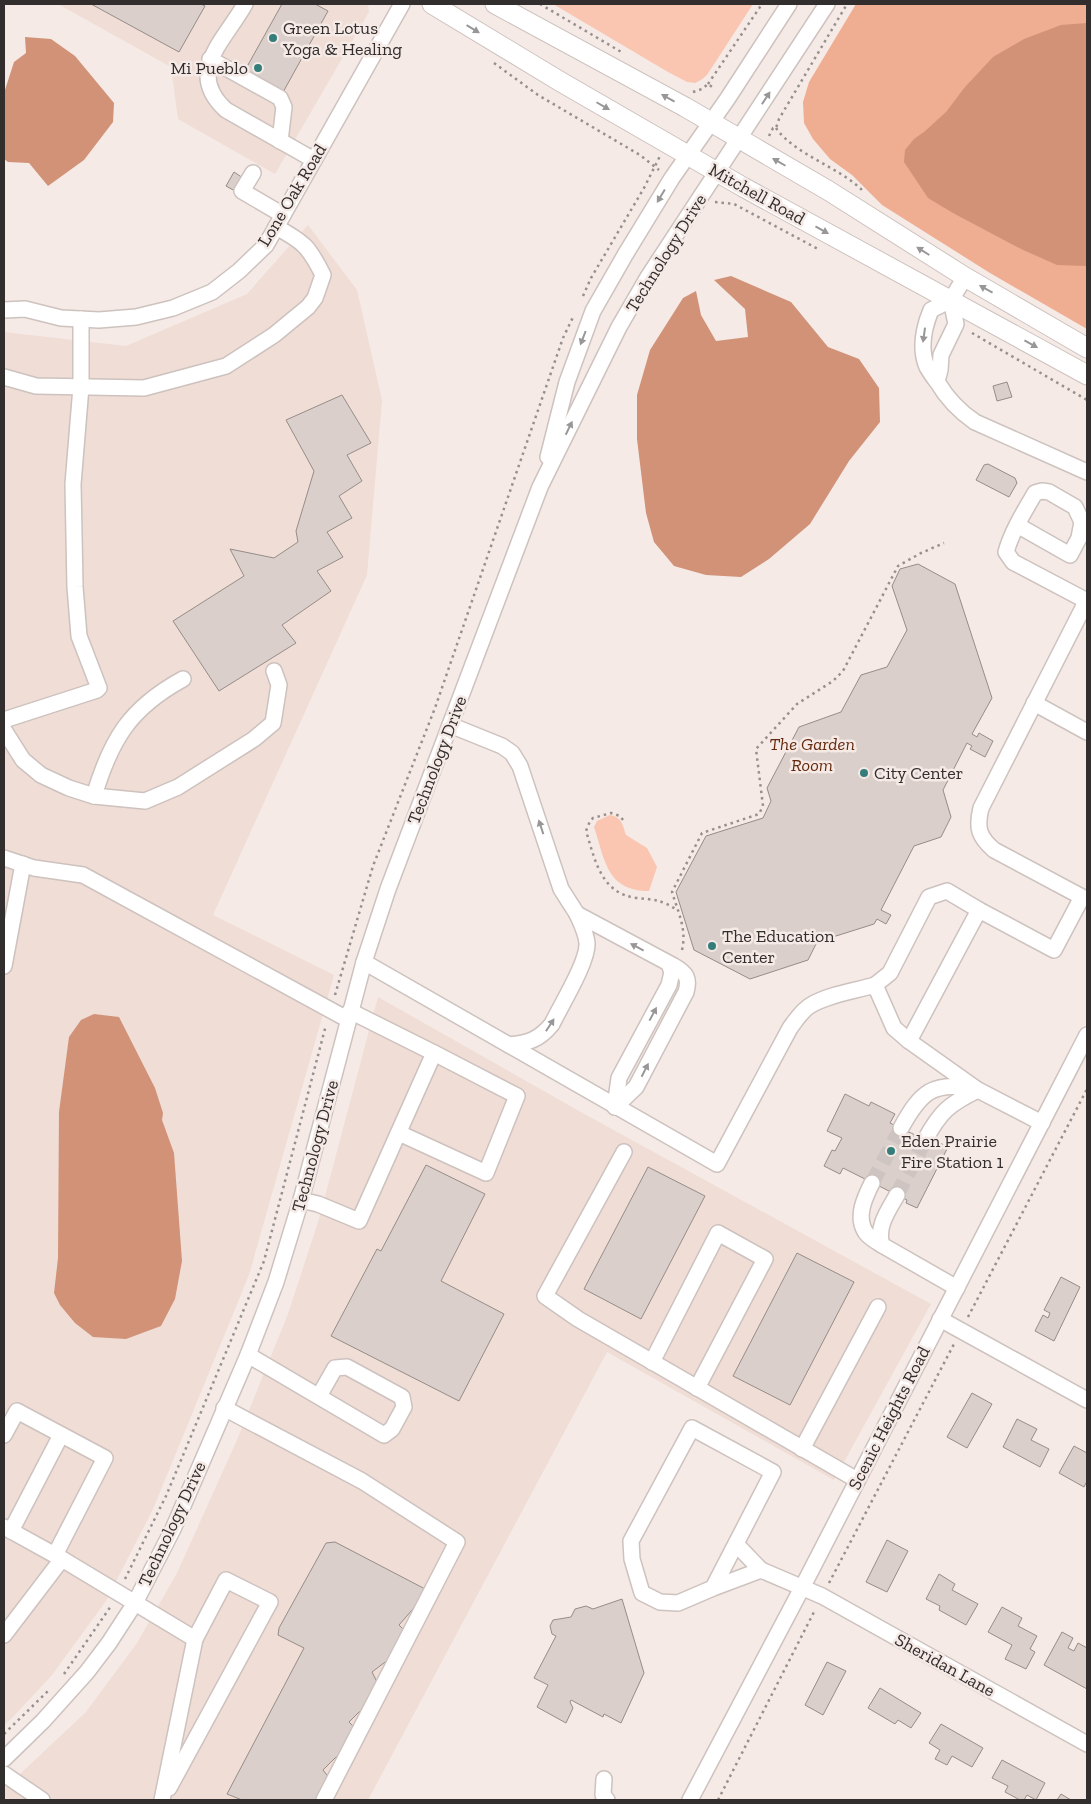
<svg xmlns="http://www.w3.org/2000/svg" width="1091" height="1804" viewBox="0 0 1091 1804" font-family="'Zilla Slab',serif">
<style>
.built{fill:#efddd6}
.green{fill:#fac6b1}
.forest{fill:#efad92}
.water{fill:#d19277}
.building{fill:#dacfcb;stroke:#968c88}
.lines{fill:none;stroke-linecap:round;stroke-linejoin:round}
.minor-tunnel{stroke:#cec4c1;stroke-width:15;stroke-dasharray:15 8;stroke-linecap:butt}
.minor-casing{stroke:#cdc2be;stroke-width:18}
.major-casing{stroke:#cdc2be;stroke-width:21}
.path{stroke:#97908d;stroke-width:2.5;stroke-dasharray:2.5 4;stroke-linecap:butt}
.minor{stroke:#fff;stroke-width:15}
.major{stroke:#fff;stroke-width:19}
.oneway{fill:#989696}
.poi-dot{fill:#347d7b;stroke:#f5eae6;stroke-width:2}
.labels{text-anchor:middle;stroke-width:5;stroke-linejoin:round;paint-order:stroke}
.poi-label{font-size:18px;fill:#322e2d;stroke:#f5eae6;text-anchor:start}
.street-label{font-size:18px;fill:#322e2d;stroke:#f5eae6}
.park-label{font-size:18px;font-style:italic;fill:#64290d;stroke:#f5eae6}
</style>
<rect width="100%" height="100%" fill="#f5eae6"/>
<!-- built -->
<g class="built">
<path d="M58,4H368L369,12L275,174L178,119L171,67Z"/>
<path d="M308,225L357,290L382,400L367,575L213,915L334,975L249,1275L153,1509L106,1601L52,1675L11,1719L4,1725V332L126,346L247,294Z"/>
<path d="M378,997L579,1111L931,1304L834,1480L607,1352L368,1800H4V1789L86,1712L137,1643L177,1573L237,1440L288,1314L319,1219Z"/>
</g>
<!-- green -->
<g class="green">
<path d="M553,4H753L707,75L701,80L695,83L687,82L668,72Z"/>
<path d="M610,815C622,817 623,826 626,835L647,848L657,867L649,891C606,891 605,859 594,827L597,821Z"/>
</g>
<!-- forest -->
<path class="forest" d="M856,4H1087V329L990,273L882,205L852,175L830,159L813,139L804,123L803,102L809,82Z"/>
<!-- water -->
<g class="water">
<path d="M1087,23V266L1057,265L1021,249L953,213L928,198L904,162L905,150L914,139L924,132L946,112L965,87L993,57L1024,39L1061,25Z"/>
<path d="M25,37L51,39L75,56L114,103L113,122L84,160L48,186L29,163L8,162L4,159V93L14,62L26,53Z"/>
<path d="M731,276L791,302L828,347L859,359L879,388L880,422L849,461L810,524L769,559L741,577L706,575L674,566L654,542L646,513L637,439V395L650,350L683,298L696,291L701,315L716,341L748,337L745,309L714,280Z"/>
<path d="M94,1014L119,1017L155,1088L163,1113L162,1120L174,1153L182,1261L175,1299L161,1326L126,1339L93,1337L75,1323L60,1305L54,1293L58,1258L59,1112L69,1037L81,1020Z"/>
</g>
<!-- building -->
<g class="building">
<path d="M91,4H201L205,6L179,52Z"/>
<path d="M282,4H315L328,11L282,94L244,72Z"/>
<path d="M234,172L243,178L235,191L226,186Z"/>
<path d="M1007,382L1012,397L997,401L993,386Z"/>
<path d="M342,395L371,443L347,455L362,481L339,496L352,518L327,532L343,557L317,571L331,591L282,625L296,643L219,691L173,621L244,576L230,549L274,558L298,542L296,531L314,471L286,420Z"/>
<path d="M988,464L1015,478L1017,483L1009,497L976,480L984,465Z"/>
<path d="M918,564L955,584L992,698L972,734L977,737L979,733L993,741L985,757L970,749L972,746L967,743L943,790L951,817L941,837L914,846L881,910L891,915L886,924L877,919L874,924L817,942L808,960L750,979L694,950L676,892L706,836L763,818L771,801L767,788L799,727L841,712L861,675L887,667L907,630L892,586L900,569Z"/>
<path d="M845,1094L869,1106L871,1102L895,1114L890,1123L936,1145L938,1142L948,1147L917,1208L906,1203L907,1200L843,1168L840,1174L824,1166L832,1150L835,1151L842,1138L827,1131Z"/>
<path d="M426,1165L485,1194L441,1281L504,1314L459,1401L331,1336L377,1249L381,1251Z"/>
<path d="M648,1167L705,1196L641,1319L584,1289Z"/>
<path d="M797,1253L854,1282L790,1405L733,1376Z"/>
<path d="M1061,1277L1080,1287L1054,1341L1035,1331L1043,1315L1048,1318L1050,1313L1044,1310Z"/>
<path d="M972,1393L992,1404L967,1448L947,1437Z"/>
<path d="M1017,1419L1037,1429L1031,1440L1049,1449L1040,1467L1003,1447Z"/>
<path d="M1074,1446L1087,1453V1481L1084,1487L1059,1473Z"/>
<path d="M887,1540L908,1551L887,1592L866,1582Z"/>
<path d="M335,1542L427,1590L419,1602L399,1625L406,1632L397,1653L372,1672L381,1690L349,1722L355,1728L346,1747L323,1770L330,1779L319,1800H242L227,1794L304,1648L278,1635L279,1628L326,1543Z"/>
<path d="M939,1574L955,1584L952,1590L978,1604L966,1625L939,1610L940,1606L926,1599Z"/>
<path d="M622,1599L644,1673L621,1723L604,1714L603,1717L571,1700L570,1702L573,1708L566,1723L537,1707L548,1685L534,1678L556,1636L552,1634L550,1626L553,1620L571,1617L575,1609L586,1606L593,1609Z"/>
<path d="M1002,1607L1022,1618L1018,1626L1037,1636L1030,1649L1035,1652L1026,1669L1005,1659L1012,1645L988,1632Z"/>
<path d="M1062,1632L1073,1638L1068,1648L1074,1651L1078,1643L1087,1648V1689L1044,1665Z"/>
<path d="M827,1662L846,1671L823,1715L805,1705Z"/>
<path d="M880,1688L921,1713L911,1728L898,1720L895,1724L868,1708Z"/>
<path d="M941,1724L983,1748L972,1767L952,1756L947,1765L935,1759L940,1750L929,1743Z"/>
<path d="M1002,1760L1045,1783L1036,1800L1027,1795L1024,1800H1020L1005,1792L1008,1786L992,1778Z"/>
<path d="M1061,1794L1071,1800H1057Z"/>
</g>
<g class="lines">
<!-- minor-tunnel -->
<g class="minor-tunnel">
<path d="M872,1183L901,1128"/>
<path d="M897,1195L925,1140"/>
</g>
<!-- minor casing -->
<g class="minor-casing">
<g id="minor">
<path d="M245,4C226,39 184,72 226,110L314,160"/>
<path d="M210,59L280,98L284,107L280,141"/>
<path d="M253,173L242,191L283,215"/>
<path d="M965,277L951,300L931,310C924,327 919,348 927,367C930,372 934,378 938,383C948,400 959,411 975,422L1087,472"/>
<path d="M4,310L25,309L61,318L99,320L136,317L173,308L212,292L239,271L266,245L402,4"/>
<path d="M4,377L36,386L144,388L226,366L274,335L308,307L315,298L323,275C309,247 304,242 276,227"/>
<path d="M937,381L940,370L941,355L956,324L951,300"/>
<path d="M548,457L567,382L593,311L625,255L672,178L728,98L789,4"/>
<path d="M1017,525L1070,555L1079,538L1082,522L1075,507L1049,492L1042,491L1035,493C1024,512 1012,531 1006,552L1013,562L1087,601"/>
<path d="M1034,703L1087,732"/>
<path d="M4,720L97,690L99,688L79,636L75,587L73,484L81,387V319"/>
<path d="M450,725L502,746L512,753L520,766L561,889L577,914L674,966C686,973 690,978 686,992L636,1087L615,1107"/>
<path d="M4,730L23,760L41,775L69,788L94,796L145,801L178,787L254,739L273,723L279,685L274,671"/>
<path d="M94,796C111,739 130,708 183,679"/>
<path d="M4,858L34,868L83,875L347,1019"/>
<path d="M364,962L717,1164L790,1028C796,1020 802,1010 811,1005C830,994 855,991 875,985L894,1028L909,1041L978,1090L1042,1123"/>
<path d="M4,966L23,864"/>
<path d="M875,985L890,973L929,897L947,891L979,910"/>
<path d="M909,1041L979,910L1054,950L1082,897L994,850C979,837 976,828 981,808L1087,600"/>
<path d="M509,1045C528,1043 539,1040 552,1024C561,1005 588,962 587,943C586,932 581,923 577,914"/>
<path d="M615,1107L619,1078L669,985L672,972L669,964"/>
<path d="M901,1128C920,1093 933,1080 974,1089"/>
<path d="M399,1133L486,1173L517,1096L434,1053"/>
<path d="M925,1140C940,1112 949,1104 978,1090"/>
<path d="M624,1152L545,1296L578,1319L857,1480"/>
<path d="M872,1183C865,1197 855,1217 866,1233C870,1238 877,1242 882,1245"/>
<path d="M897,1195C888,1211 876,1227 882,1245L957,1288"/>
<path d="M301,1200L318,1204L359,1221L434,1053L350,1011"/>
<path d="M940,1319L1087,1400"/>
<path d="M248,1355L384,1435L392,1429L404,1407L402,1397L347,1367L335,1368L319,1396"/>
<path d="M652,1362L718,1233L765,1259L697,1388"/>
<path d="M224,1408L362,1481L457,1542L324,1800"/>
<path d="M4,1435L17,1411L105,1458L55,1555"/>
<path d="M802,1449L878,1307"/>
<path d="M4,1527L62,1559"/>
<path d="M11,1531L61,1435"/>
<path d="M736,1544L761,1570"/>
<path d="M713,1588L773,1472L692,1428L631,1541L632,1559L642,1593L660,1602L678,1603L713,1588L761,1570L822,1596L1087,1744"/>
<path d="M4,1635L62,1559L195,1639L162,1800"/>
<path d="M4,1759L43,1721L87,1672L109,1643L135,1603L173,1529L248,1355L276,1282L301,1200L364,962L388,889L540,487L619,327L648,277L827,4"/>
<path d="M4,1774L42,1800"/>
<path d="M604,1779L603,1795L607,1800"/>
<path d="M169,1788L270,1602L226,1580L195,1639"/>
<path d="M690,1800L803,1586L1087,1035"/>
</g>
</g>
<!-- major casing -->
<g class="major-casing">
<g id="major">
<path d="M432,4L561,82L743,187L1087,375"/>
<path d="M495,4L685,107L829,191L965,277L1087,348"/>
</g>
</g>
<!-- path -->
<g class="path">
<path d="M540,4L623,53"/>
<path d="M494,63L538,95L640,155L659,170"/>
<path d="M708,84L762,4"/>
<path d="M693,92L702,89L708,84L715,89"/>
<path d="M776,128C795,155 838,166 863,191"/>
<path d="M769,136L773,128H776L779,119L847,4"/>
<path d="M715,202L734,204L818,249"/>
<path d="M583,296L591,278L644,188L660,156"/>
<path d="M972,333L1087,400"/>
<path d="M623,820L620,816L611,813L593,818L590,821L586,831C595,860 601,894 637,898C655,900 660,899 677,910"/>
<path d="M682,950C687,929 678,912 672,892L702,833L759,814L763,806L756,749L797,704L833,681L843,671L898,566L921,553L944,543"/>
<path d="M335,995L373,866L435,708L563,338L574,315"/>
<path d="M968,1317L1087,1089"/>
<path d="M125,1579L166,1496L264,1261L326,1025"/>
<path d="M829,1583L954,1344"/>
<path d="M64,1674L111,1606"/>
<path d="M4,1734L48,1691"/>
<path d="M718,1800L815,1610"/>
</g>
<!-- minor -->
<use href="#minor" class="minor"/>
<!-- major -->
<use href="#major" class="major"/>
</g>
<!-- one-way arrows -->
<defs><path id="oneway-solid" d="M-6-.8H1V-3.2L6.5 0L1 3.2V.8H-6Z" transform="scale(1.25)"/></defs>
<g class="oneway">
<use href="#oneway-solid" transform="translate(473 29) rotate(31)"/>
<use href="#oneway-solid" transform="translate(668 98) rotate(-151)"/>
<use href="#oneway-solid" transform="translate(766 98) rotate(-57)"/>
<use href="#oneway-solid" transform="translate(603 106) rotate(30)"/>
<use href="#oneway-solid" transform="translate(779 162) rotate(-150)"/>
<use href="#oneway-solid" transform="translate(661 196) rotate(121)"/>
<use href="#oneway-solid" transform="translate(822 230) rotate(29)"/>
<use href="#oneway-solid" transform="translate(923 251) rotate(-148)"/>
<use href="#oneway-solid" transform="translate(986 289) rotate(-151)"/>
<use href="#oneway-solid" transform="translate(924 335) rotate(98)"/>
<use href="#oneway-solid" transform="translate(583 338) rotate(111)"/>
<use href="#oneway-solid" transform="translate(1031 344) rotate(29)"/>
<use href="#oneway-solid" transform="translate(569 428) rotate(-64)"/>
<use href="#oneway-solid" transform="translate(541 827) rotate(-108)"/>
<use href="#oneway-solid" transform="translate(637 947) rotate(-152)"/>
<use href="#oneway-solid" transform="translate(653 1014) rotate(-62)"/>
<use href="#oneway-solid" transform="translate(550 1025) rotate(-57)"/>
<use href="#oneway-solid" transform="translate(645 1070) rotate(-63)"/>
</g>
<!-- markers -->
<g class="poi-dot">
<circle cx="273" cy="38" r="5"/>
<circle cx="258" cy="68" r="5"/>
<circle cx="864" cy="773" r="5"/>
<circle cx="712" cy="946" r="5"/>
<circle cx="891" cy="1151" r="5"/>
</g>
<g class="labels">
<!-- poi labels -->
<g class="poi-label">
<text x="283" y="34">Green Lotus<tspan x="283" dy="21">Yoga &amp; Healing</tspan></text>
<text x="248" y="74" text-anchor="end">Mi Pueblo</text>
<text x="874" y="779">City Center</text>
<text x="722" y="942">The Education<tspan x="722" dy="21">Center</tspan></text>
<text x="901" y="1147">Eden Prairie<tspan x="901" dy="21">Fire Station 1</tspan></text>
</g>
<!-- street labels -->
<g class="street-label">
<text transform="translate(757 194) rotate(29)" y="6">Mitchell Road</text>
<text transform="translate(292 195) rotate(-59)" y="6">Lone Oak Road</text>
<text transform="translate(666 253) rotate(-58)" y="6">Technology Drive</text>
<text transform="translate(437 760) rotate(-69)" y="6">Technology Drive</text>
<text transform="translate(315 1146) rotate(-75)" y="6">Technology Drive</text>
<text transform="translate(889 1418) rotate(-63)" y="6">Scenic Heights Road</text>
<text transform="translate(172 1524) rotate(-65)" y="6">Technology Drive</text>
<text transform="translate(945 1665) rotate(29)" y="6">Sheridan Lane</text>
</g>
<!-- park labels -->
<g class="park-label">
<text x="812" y="750">The Garden<tspan x="812" dy="21">Room</tspan></text>
</g>
</g>
<!-- border -->
<rect width="1091" height="1804" fill="none" stroke="#322e2d" stroke-width="10"/>
</svg>
